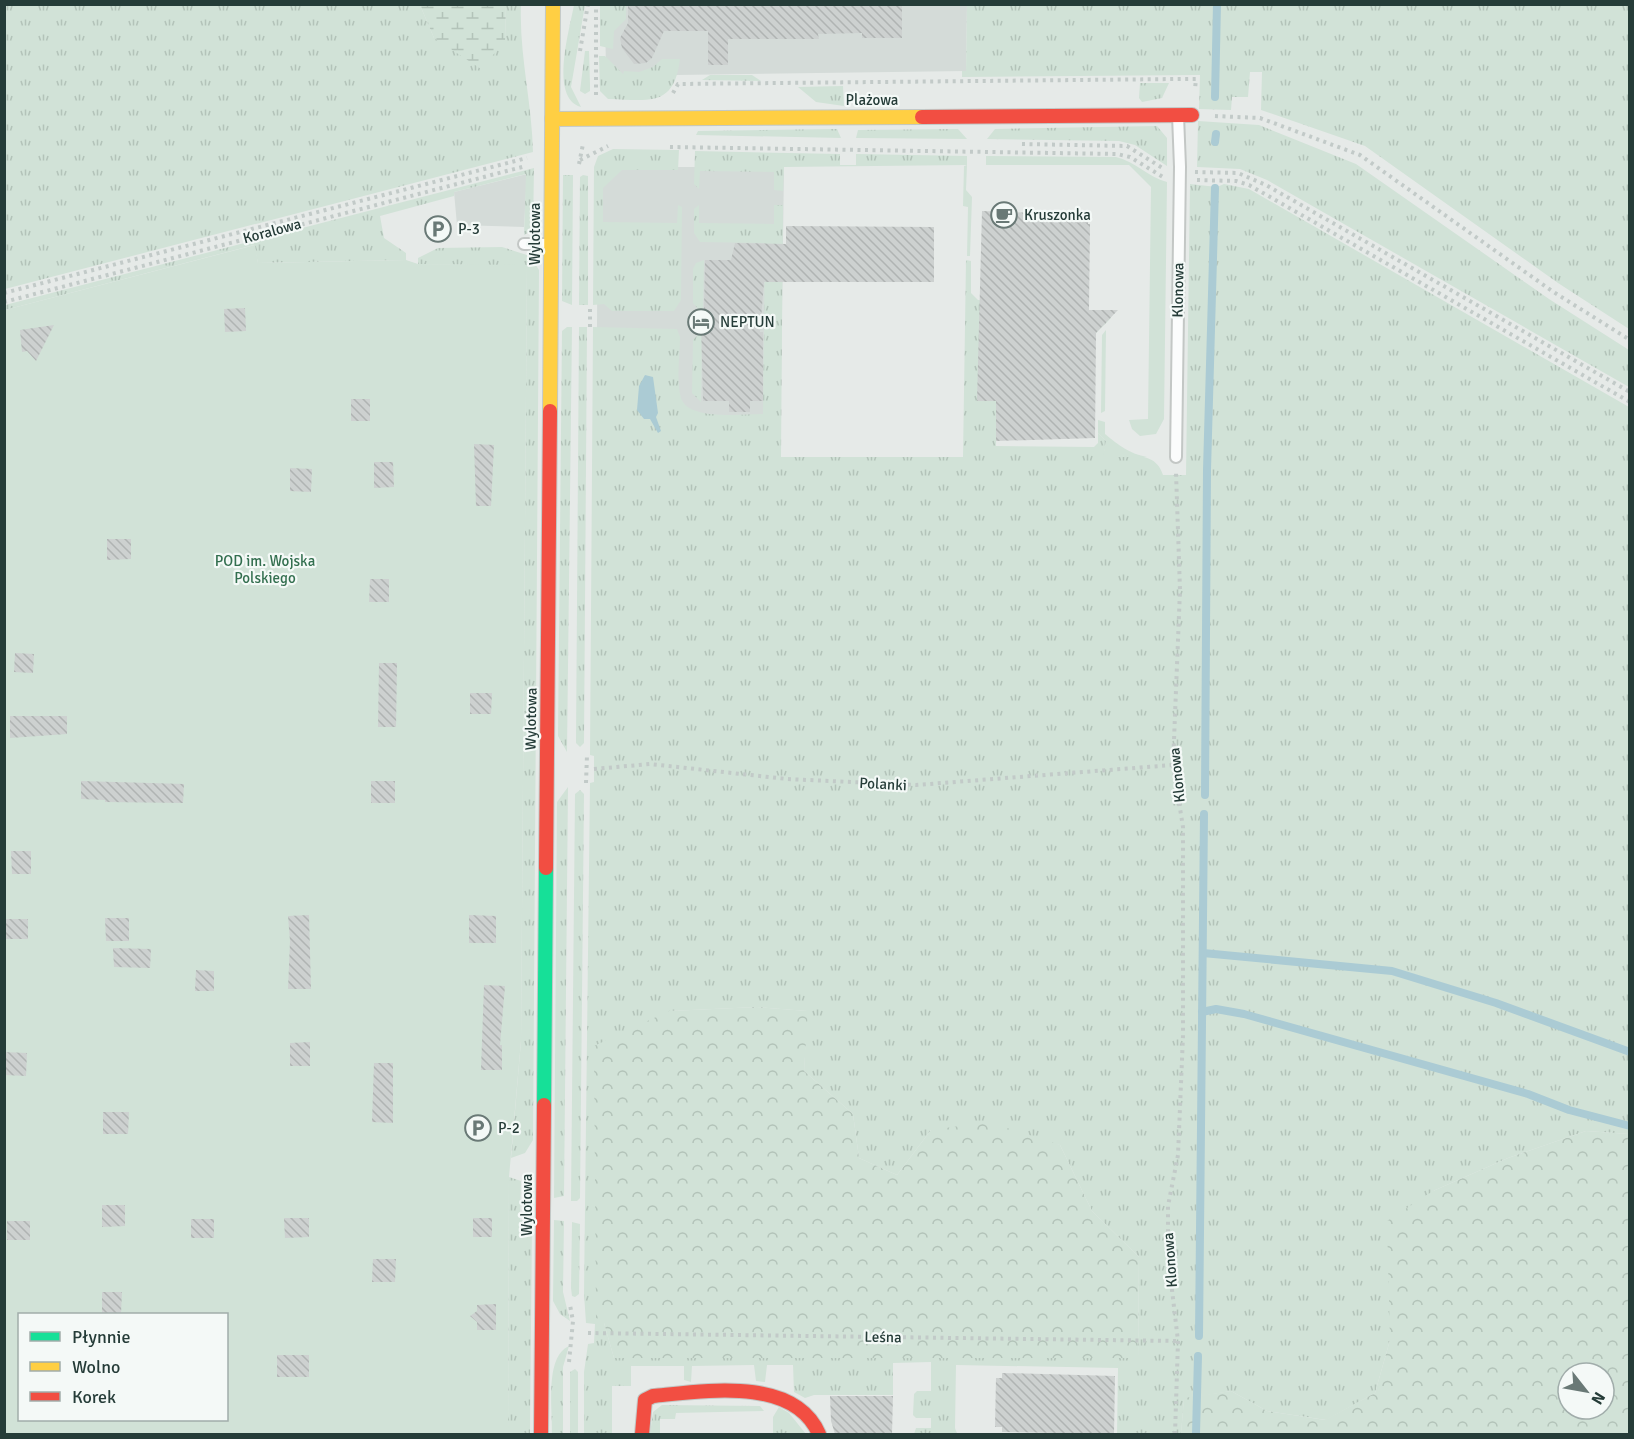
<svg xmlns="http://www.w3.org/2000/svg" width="1634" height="1439" viewBox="0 0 1634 1439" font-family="Signika,sans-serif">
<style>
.built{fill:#d4dbd8}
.grass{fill:url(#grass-tufts);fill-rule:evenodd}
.forest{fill:url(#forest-crowns);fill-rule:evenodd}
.wetland{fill:url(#wetland-marsh)}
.green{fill:#d1e2d7;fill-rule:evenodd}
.water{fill:#abcbd4}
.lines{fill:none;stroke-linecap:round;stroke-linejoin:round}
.stream{stroke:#abcbd4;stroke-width:8}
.building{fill:url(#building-back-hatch)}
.lane-casing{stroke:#c3c7c5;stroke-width:14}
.fast-casing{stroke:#c2c8c6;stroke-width:16}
.slow-casing{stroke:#c2c8c6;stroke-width:16}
.jam-casing{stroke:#c2c8c6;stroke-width:16}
.path{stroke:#c2cac8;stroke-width:4;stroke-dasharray:3 4.5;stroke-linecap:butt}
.lane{stroke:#fbfcfc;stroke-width:10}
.fast{stroke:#16e098;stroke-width:14}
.slow{stroke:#ffcf43;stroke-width:14}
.jam{stroke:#f24e42;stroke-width:14}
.labels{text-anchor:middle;stroke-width:4.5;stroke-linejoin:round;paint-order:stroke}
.street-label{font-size:15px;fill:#253c38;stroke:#f4f9f7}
.poi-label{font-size:15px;fill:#253c38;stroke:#f4f9f7;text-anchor:start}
.park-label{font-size:15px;fill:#336f4f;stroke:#f4f9f7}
</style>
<defs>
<pattern id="grass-tufts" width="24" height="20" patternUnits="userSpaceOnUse" patternTransform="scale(1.5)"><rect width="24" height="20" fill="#d1e2d7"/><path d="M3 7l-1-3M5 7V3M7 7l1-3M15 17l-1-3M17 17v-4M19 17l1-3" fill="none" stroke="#b3c3b9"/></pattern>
<pattern id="forest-crowns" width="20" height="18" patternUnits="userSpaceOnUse" patternTransform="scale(1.5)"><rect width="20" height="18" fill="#d1e2d7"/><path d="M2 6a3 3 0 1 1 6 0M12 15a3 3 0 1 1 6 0" fill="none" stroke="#b3c3b9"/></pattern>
<pattern id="wetland-marsh" width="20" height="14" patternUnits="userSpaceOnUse" patternTransform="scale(1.5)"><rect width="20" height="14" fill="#d1e2d7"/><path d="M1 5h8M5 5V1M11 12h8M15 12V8" fill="none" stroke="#b3c3b9"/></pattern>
<pattern id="building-back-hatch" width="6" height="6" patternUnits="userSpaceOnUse" patternTransform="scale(1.5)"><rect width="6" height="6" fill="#cdd1d0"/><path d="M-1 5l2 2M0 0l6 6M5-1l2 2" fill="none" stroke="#b0b4b3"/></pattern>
</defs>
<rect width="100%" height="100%" fill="#e6eae8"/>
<!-- built -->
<g class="built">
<path d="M605,5H967L966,71L606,76Z"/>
<path d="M621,167H784L780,457H596L598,189Z"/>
<path d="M527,174L524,227L457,225L454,192Z"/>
</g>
<!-- grass -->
<g class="grass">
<path d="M5,5H420L434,38L505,41L506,5H521C519,54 532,102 533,152L5,289Z"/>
<path d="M574,5H585L571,87L581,107C549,98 570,28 574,5Z"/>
<path d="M600,5H626V19L614,31L613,49L600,46Z"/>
<path d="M967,5H1629V329L1558,283L1365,146L1261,110L1262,72H1250L1248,97H1232L1231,110L1199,109L1200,75L962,77V71H966Z"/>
<path d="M585,51H589L590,85V91L585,94L580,91Z"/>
<path d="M599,56H605L623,74L624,71L639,72L653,67L662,59H680C674,108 649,100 608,99L600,91Z"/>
<path d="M710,75H752L761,81L702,80Z"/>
<path d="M1140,83H1169L1162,98L1142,102L1139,98Z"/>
<path d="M843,86L844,106L816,102L798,87Z"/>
<path d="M1198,121L1259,125L1356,164L1549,299L1629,350V387L1267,180L1240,169L1197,167Z"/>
<path d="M1157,126L1167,138V166L1135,145L1119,141L987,139L995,129Z"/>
<path d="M837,129L841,138L696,135L698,131Z"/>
<path d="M958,129L967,139L856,138L858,130Z"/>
<path d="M613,149L679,150L678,170H622L603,188V222L677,223L678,205L682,207L681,300L674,311H612L604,304L593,305L594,167L598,156Z"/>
<path d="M695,151L840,154V165H856V154L967,156V165L784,167L783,191L774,190V172L700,171L699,189L694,184Z"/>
<path d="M534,168L533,230L524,235L526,174L454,192V196L380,216L384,238L406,253V260L258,263L254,245L5,310V305Z"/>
<path d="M563,175H573L572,305L562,301Z"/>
<path d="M583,175L588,176V305H579L580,177Z"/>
<path d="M1190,184L1217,187L1224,184L1249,189L1629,407V1134L1586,1131L1508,1158L1433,1191L1390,1290V1340L1375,1393L1326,1420L1267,1411L1231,1391L1184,1399L1181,1434H1117L1118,1368L956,1365L955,1428L957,1434H914L916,1428H931V1418H916L913,1415L914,1394L917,1391H931V1362L893,1363V1395H814L805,1398L794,1392L793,1365H767L765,1382L756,1381L754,1365L692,1366L691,1382L684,1380V1366H631V1386H612V1434H584V1372L588,1344L594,1343L595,1324L586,1323L584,1294L590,783L594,782V756L590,755L593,327L677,329L680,337C680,355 676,380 681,398C688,421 743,414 763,414L765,243L700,242L694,233V209L699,205V223L774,224V205H783L781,457H963L966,260L971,261V293L978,300L1059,301L1060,298H1089V310H1111V318L1096,333L997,332L996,446L1094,447L1098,443V433L1106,441L1104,456C1126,457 1155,449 1163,475H1186ZM757,1007L807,1011L804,1071L853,1114L859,1158L897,1175L931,1130L1060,1145L1092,1211L1139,1257L1138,1358H614L604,1323L670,1011Z"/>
<path d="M502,247L530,256L539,270L533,1140L525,1153L511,1158L521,1041L527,266L418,264V258L438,248Z"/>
<path d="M704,260L703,306L701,312L693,303V269L696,263Z"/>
<path d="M567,327H572L567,752L558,736L562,331Z"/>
<path d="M579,327H587L584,743L580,747L576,743Z"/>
<path d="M701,332L702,334L701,402L692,393L693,340Z"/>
<path d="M568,787L564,1196L554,1198L557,802Z"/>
<path d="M580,790L584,794L580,1198L577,1201H571L575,794Z"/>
<path d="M509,1177L521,1181L520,1220L532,1221L530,1434H508Z"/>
<path d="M554,1220L564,1221L563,1292L570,1321L560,1314L553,1301Z"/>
<path d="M572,1222L580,1224L579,1294L575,1297L572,1296L571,1288Z"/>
<path d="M569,1346L563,1367V1434H552C553,1411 544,1357 569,1346Z"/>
<path d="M575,1369L578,1372V1434H570V1372Z"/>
<path d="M662,1405L760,1406L764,1411L676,1413L675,1419H660V1434H650L653,1412Z"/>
<path d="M779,1407L789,1413L806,1434H773V1417Z"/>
</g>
<!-- forest -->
<g class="forest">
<path d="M757,1007L808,1011L804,1071L853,1114L859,1158L897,1175L931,1130L988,1122L1060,1145L1092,1211L1139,1257L1138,1358H614L604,1323L596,1318L594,1046L669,1011Z"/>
<path d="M1586,1131L1629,1134V1434H1181L1184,1398L1231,1391L1267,1411L1325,1420L1375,1393L1390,1340L1387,1221L1433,1191L1508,1158ZM1568,1373H1604V1409H1568Z"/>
</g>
<!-- wetland -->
<path class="wetland" d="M420,5H506L505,41L481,69L434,38Z"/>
<!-- green -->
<g class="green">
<path d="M986,156L1116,157C1136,162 1148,177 1167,182L1164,419L1156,434L1140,436L1132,429L1129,420L1148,419L1151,187L1129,165H986Z"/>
<path d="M967,165L966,190L972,197L970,256H967L968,207L963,206L964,166Z"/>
<path d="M255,245L258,263L406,260L418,264L527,265L521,1041L509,1177L508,1434H5V310ZM20,1314H226V1420H20Z"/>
<path d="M1106,330L1105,411L1101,413L1102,335Z"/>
<path d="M1098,420L1105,422V434C1118,445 1130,454 1147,457H1103L1106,441L1098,433Z"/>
</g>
<!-- water -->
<path class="water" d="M645,375L653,377L658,413L656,417L661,431L658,433L650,419H644L637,410L639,386Z"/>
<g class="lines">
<!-- stream -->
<g class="stream">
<path d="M1215,97L1217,4"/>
<path d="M1215,142L1216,134"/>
<path d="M1205,795L1207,470L1215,188"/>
<path d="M1203,953L1392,971L1496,1003L1630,1052"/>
<path d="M1202,1012L1216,1009L1244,1014L1528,1094L1569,1110L1630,1126"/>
<path d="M1199,1336L1204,814"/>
<path d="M1196,1434L1198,1356"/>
</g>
</g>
<!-- building -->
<g class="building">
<path d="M628,4H902V38H862V33L818,34L819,39H728V65H708V31H664L652,58L646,63L634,64L622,48L620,38L628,23Z"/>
<path d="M982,211L1088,215V224H1090L1089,310H1118L1096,333L1095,438L996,441V401H977Z"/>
<path d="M786,226L934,227V282H764L760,332H763V401H750V412H729V401H703L701,322L702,310H704L705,260H731L735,243L786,244Z"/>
<path d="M245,308L246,331L225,332L224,309Z"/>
<path d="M54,325L36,361L27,351L22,352L20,330Z"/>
<rect x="351" y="399" width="19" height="22"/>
<path d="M474,444L494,445L491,506H476Z"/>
<path d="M374,462H393L394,487L374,488Z"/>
<path d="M290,468L312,469L311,492L290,491Z"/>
<path d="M107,539H131V559L107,560Z"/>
<path d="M370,579H389V602H369Z"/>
<path d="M15,653L34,654L33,673L14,672Z"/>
<path d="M379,663H397L396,727H378Z"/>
<path d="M470,693H492L491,714H470Z"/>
<path d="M10,716H67V734L10,738Z"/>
<path d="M81,781L184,784L183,803L105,802V800L81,799Z"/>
<rect x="371" y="781" width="24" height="22"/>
<path d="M11,851H31V874H12Z"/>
<path d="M309,915L311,989H288L290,941L288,916Z"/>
<path d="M469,915L496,916V943H469Z"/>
<path d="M105,918H129V941H106Z"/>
<rect x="4" y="919" width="24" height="20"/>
<path d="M113,948L151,949L150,968L114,967Z"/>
<path d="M196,970L214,971V991H195Z"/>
<path d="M484,985L505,986L500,1045H502V1070H481Z"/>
<path d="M310,1042V1066H290V1043Z"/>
<path d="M4,1052L27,1053L26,1076L4,1075Z"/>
<path d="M374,1063H393V1123L372,1122Z"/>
<path d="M103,1112H129L128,1134H103Z"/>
<path d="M102,1205H125V1226L102,1227Z"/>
<path d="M284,1218H309V1237L285,1238Z"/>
<rect x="473" y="1218" width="19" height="19"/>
<rect x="191" y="1219" width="23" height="19"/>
<rect x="7" y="1221" width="23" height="19"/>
<path d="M373,1259H396L395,1282H372Z"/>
<path d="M102,1292H122L121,1314H102Z"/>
<path d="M496,1304V1330H477V1322L470,1316L477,1311V1305Z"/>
<rect x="277" y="1355" width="32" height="22"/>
<path d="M1002,1373L1115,1376L1114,1434L1002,1432V1427H995L996,1378H1002Z"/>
<path d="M830,1396H893L892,1434H835L831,1421Z"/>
</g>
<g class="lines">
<!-- lane casing -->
<g class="lane-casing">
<g id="lane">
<path d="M524,244H551"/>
<path d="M1176,457L1180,167L1178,115"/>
</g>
</g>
<!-- fast casing -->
<g class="fast-casing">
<path id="fast" d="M544,1105L546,868"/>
</g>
<!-- slow casing -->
<g class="slow-casing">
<g id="slow">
<path d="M552,119L922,117"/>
<path d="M550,411L553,4"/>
</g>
</g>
<!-- jam casing -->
<g class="jam-casing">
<g id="jam">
<path d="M922,117L1192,115"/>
<path d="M546,868L550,411"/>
<path d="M541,1434L544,1105"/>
<path d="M642,1434L645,1400L653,1396C704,1391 794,1376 819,1434"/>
</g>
</g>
<!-- path -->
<g class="path">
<path d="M580,51L588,4"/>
<path d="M673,93L678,84L1178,79H1196L1195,89"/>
<path d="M596,95V4"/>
<path d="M1215,116L1260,118L1360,155L1552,291L1630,340"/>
<path d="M1022,144L1127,146L1164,169"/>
<path d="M670,147L1117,154L1130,157L1163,177"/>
<path d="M580,160L608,146"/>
<path d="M579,164L583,144"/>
<path d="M1195,172L1238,173L1266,185L1630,392"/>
<path d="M1197,180L1236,181L1249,185L1630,402"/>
<path d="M4,293L527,158"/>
<path d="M4,302L526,166"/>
<path d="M590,327V305"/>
<path d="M594,769L650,764L787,779L916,785L1173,765"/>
<path d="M586,783L587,755"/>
<path d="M588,1333L1178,1341"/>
<path d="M569,1362L573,1321L570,1305"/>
<path d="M1175,1434L1178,1341L1168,1256V1206L1178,1155L1183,1036V827L1173,765L1180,590L1176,472"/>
</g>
<!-- lane -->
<use href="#lane" class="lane"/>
<!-- fast -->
<use href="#fast" class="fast"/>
<!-- slow -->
<use href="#slow" class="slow"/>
<!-- jam -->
<use href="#jam" class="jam"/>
</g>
<!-- icons -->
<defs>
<g id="cafe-ring" transform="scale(1.35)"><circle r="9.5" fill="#f4f9f7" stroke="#697976" stroke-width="1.5"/><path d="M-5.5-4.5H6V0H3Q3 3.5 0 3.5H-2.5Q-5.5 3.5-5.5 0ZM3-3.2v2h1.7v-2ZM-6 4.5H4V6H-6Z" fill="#697976"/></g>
<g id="parking-ring" transform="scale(1.35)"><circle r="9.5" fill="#f4f9f7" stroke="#697976" stroke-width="1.5"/><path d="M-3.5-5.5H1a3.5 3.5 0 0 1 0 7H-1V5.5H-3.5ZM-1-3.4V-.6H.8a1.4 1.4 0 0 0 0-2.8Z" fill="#697976"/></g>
<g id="hotel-ring" transform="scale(1.35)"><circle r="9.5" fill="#f4f9f7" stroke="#697976" stroke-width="1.5"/><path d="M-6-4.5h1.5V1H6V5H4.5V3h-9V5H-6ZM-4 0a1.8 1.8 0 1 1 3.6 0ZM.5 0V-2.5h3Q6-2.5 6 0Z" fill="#697976"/></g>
</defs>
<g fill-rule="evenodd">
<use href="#cafe-ring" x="1004" y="215"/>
<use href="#parking-ring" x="438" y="229"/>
<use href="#hotel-ring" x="701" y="322"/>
<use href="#parking-ring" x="478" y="1128"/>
</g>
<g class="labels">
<!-- street labels -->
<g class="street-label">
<text x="872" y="105">Plażowa</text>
<text transform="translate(272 231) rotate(-15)" y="5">Koralowa</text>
<text transform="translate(535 234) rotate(-90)" y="5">Wylotowa</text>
<text transform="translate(1178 290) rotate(-89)" y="5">Klonowa</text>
<text transform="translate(531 719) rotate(-89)" y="5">Wylotowa</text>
<text transform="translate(1177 775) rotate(-96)" y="5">Klonowa</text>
<text transform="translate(883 784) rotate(3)" y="5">Polanki</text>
<text transform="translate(527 1205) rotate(-90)" y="5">Wylotowa</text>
<text transform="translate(1170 1260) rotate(-94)" y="5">Klonowa</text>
<text transform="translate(883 1337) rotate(1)" y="5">Leśna</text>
</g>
<!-- poi labels -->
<g class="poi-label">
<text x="1024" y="220">Kruszonka</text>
<text x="458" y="234">P-3</text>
<text x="720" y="327">NEPTUN</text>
<text x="498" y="1133">P-2</text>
</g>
<!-- park labels -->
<g class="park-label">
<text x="265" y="566">POD im. Wojska<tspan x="265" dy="17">Polskiego</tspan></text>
</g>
</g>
<!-- border -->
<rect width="1634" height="1439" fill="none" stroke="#253c38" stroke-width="12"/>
<!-- legend -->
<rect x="18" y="1313" width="210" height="108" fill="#f4f9f7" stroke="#a1adab" stroke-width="1.5"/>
<rect x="30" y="1332" width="30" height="9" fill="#16e098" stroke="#a1adab" stroke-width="1.5"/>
<text x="72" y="1343" font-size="18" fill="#253c38">Płynnie</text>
<rect x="30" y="1362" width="30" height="9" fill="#ffcf43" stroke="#a1adab" stroke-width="1.5"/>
<text x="72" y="1373" font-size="18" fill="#253c38">Wolno</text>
<rect x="30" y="1392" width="30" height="9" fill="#f24e42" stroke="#a1adab" stroke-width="1.5"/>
<text x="72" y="1403" font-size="18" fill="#253c38">Korek</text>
<!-- north arrow -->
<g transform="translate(1586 1391) rotate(121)"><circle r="28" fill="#f4f9f7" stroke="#a1adab" stroke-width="1.5"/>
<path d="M0-4.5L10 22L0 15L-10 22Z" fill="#697976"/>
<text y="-9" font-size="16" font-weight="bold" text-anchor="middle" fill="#253c38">N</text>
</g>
</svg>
